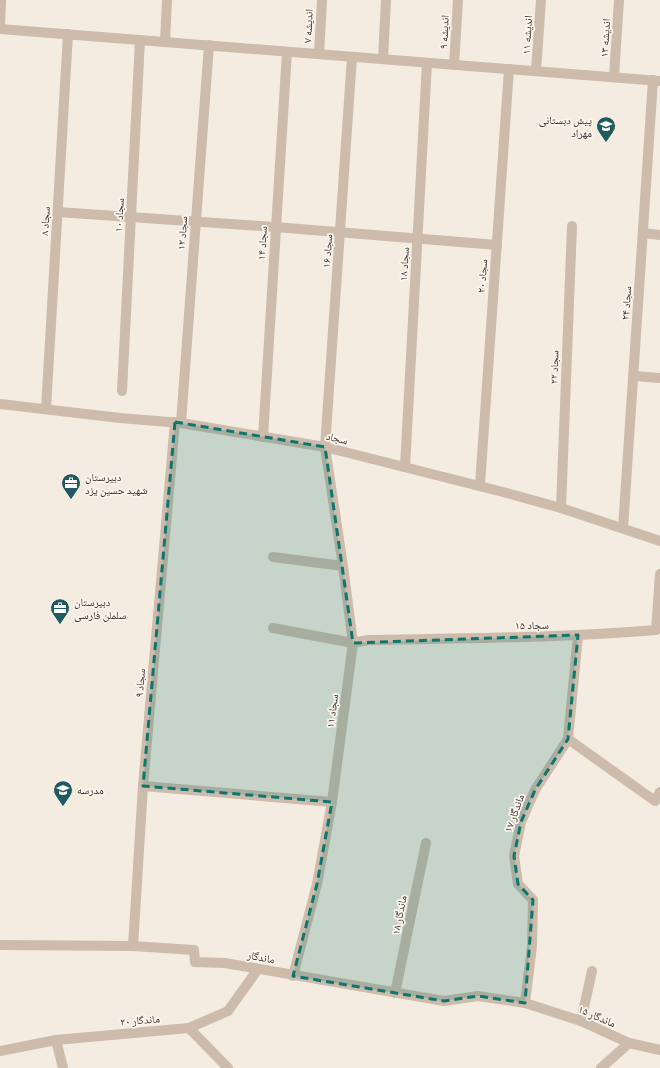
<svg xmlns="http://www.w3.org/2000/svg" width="660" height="1068" viewBox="0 0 660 1068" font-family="Barlow,'Noto Naskh Arabic',sans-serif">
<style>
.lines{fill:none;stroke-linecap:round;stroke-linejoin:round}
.service{stroke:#cdbbac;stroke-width:10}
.minor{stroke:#cdbbac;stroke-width:10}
.tertiary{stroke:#cdbbac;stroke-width:10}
.marked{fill:#0f766e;fill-opacity:0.2;stroke:#0f766e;stroke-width:3;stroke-dasharray:8 5;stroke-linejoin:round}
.labels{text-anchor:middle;stroke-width:3.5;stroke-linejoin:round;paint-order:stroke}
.street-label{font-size:11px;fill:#3b302b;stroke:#fbf5ee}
.poi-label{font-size:11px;fill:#3b302b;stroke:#fbf5ee;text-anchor:start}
</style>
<rect width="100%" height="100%" fill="#f4ebe1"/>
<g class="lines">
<!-- service -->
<g class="service">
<path d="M273,557L343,566"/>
<path d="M581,1021L592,971"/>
<path d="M56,1040L63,1068"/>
<path d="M601,1068L629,1043"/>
</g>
<!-- minor -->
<g class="minor">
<path d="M0,26L1,0"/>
<path d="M0,29L660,81"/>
<path d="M165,42L167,0"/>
<path d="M319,54L322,0"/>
<path d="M383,59L386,0"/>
<path d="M454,65L458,0"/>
<path d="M536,71L541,0"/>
<path d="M614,77L619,0"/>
<path d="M58,212L275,227L497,245"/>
<path d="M643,233L660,235"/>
<path d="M633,376L660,378"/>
<path d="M122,391L140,40"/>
<path d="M46,409L68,34"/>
<path d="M181,423L209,45"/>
<path d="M263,437L287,52"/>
<path d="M405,467L427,63"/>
<path d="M480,485L509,69"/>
<path d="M561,508L572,226"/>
<path d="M623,528L653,80"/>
<path d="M273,628L353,643L368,640C464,638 560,638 656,630L660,574"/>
<path d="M568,739L655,801L660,792"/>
<path d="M143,786L332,802"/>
<path d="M0,945L133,946L194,950L195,962L225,963L444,1001L478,996L525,1003L581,1021L629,1043L660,1050"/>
<path d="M133,946L143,786L175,422"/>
<path d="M293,976L317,884L332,802L353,643L343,566L325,447L352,57"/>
<path d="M395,993L426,843"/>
<path d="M525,1003L532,946L533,900L518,884L514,856L521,822L535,790L568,739L578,635"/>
<path d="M189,1028L228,1068"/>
<path d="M0,1051L56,1040L189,1028L228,1011L258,969"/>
</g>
<!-- tertiary -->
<path class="tertiary" d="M0,404L120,418L181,423L325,447L503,492L561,508L660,541"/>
</g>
<!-- marked area -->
<path class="marked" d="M175,422L325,447L353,643L578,635L568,739L535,790L521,822L514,856L518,884L533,900L525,1003L478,996L444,1001L293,976L317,884L332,802L143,786Z"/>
<!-- icons -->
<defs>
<g id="school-pin" transform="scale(1)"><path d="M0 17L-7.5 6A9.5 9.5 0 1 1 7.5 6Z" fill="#1f5a5e" stroke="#fbf5ee"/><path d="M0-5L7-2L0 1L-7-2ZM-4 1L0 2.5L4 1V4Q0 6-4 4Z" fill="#fff"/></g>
<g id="office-pin" transform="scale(1)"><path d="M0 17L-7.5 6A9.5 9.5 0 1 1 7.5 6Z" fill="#1f5a5e" stroke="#fbf5ee"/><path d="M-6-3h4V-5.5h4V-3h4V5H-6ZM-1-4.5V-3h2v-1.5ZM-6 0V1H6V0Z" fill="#fff"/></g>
</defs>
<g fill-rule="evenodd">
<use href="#school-pin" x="606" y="126"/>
<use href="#office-pin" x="71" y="483"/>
<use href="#office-pin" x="60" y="608"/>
<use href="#school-pin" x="63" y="790"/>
</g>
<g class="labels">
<!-- street labels -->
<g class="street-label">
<text transform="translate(308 26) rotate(-87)" y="4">اندیشه ۷</text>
<text transform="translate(444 32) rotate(-87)" y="4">اندیشه ۹</text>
<text transform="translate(527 35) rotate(-87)" y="4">اندیشه ۱۱</text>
<text transform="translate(605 38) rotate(-86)" y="4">اندیشه ۱۳</text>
<text transform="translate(119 215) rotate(-87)" y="4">سجاد ۱۰</text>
<text transform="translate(45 221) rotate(-87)" y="4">سجاد ۸</text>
<text transform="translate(182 233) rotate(-86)" y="4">سجاد ۱۲</text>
<text transform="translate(262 243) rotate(-87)" y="4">سجاد ۱۴</text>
<text transform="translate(327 251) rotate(-86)" y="4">سجاد ۱۶</text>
<text transform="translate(404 264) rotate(-87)" y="4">سجاد ۱۸</text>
<text transform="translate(482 276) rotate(-86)" y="4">سجاد ۲۰</text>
<text transform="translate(626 303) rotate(-86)" y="4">سجاد ۲۴</text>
<text transform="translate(554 367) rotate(-88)" y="4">سجاد ۲۲</text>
<text transform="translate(337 438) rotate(13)" y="4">سجاد</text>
<text transform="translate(532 625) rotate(-1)" y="4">سجاد ۱۵</text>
<text transform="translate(140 683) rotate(-85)" y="4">سجاد ۹</text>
<text transform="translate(332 711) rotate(-83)" y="4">سجاد ۱۱</text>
<text transform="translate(514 813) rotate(-70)" y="4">ماندگار ۱۷</text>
<text transform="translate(399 915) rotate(-79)" y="4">ماندگار ۱۸</text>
<text transform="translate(261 957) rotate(11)" y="4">ماندگار</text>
<text transform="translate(597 1016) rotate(23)" y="4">ماندگار ۱۵</text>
<text transform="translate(140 1020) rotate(-5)" y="4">ماندگار ۲۰</text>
</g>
<!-- poi labels -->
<g class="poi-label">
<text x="592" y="124" text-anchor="end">پیش دبستانی<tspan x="592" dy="13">مهراد</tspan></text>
<text x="85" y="481">دبیرستان<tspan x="85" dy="13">شهید حسین یزد</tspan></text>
<text x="74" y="606">دبیرستان<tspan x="74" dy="13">سلملن فارسی</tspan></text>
<text x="77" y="794">مدرسه</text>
</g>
</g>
</svg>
